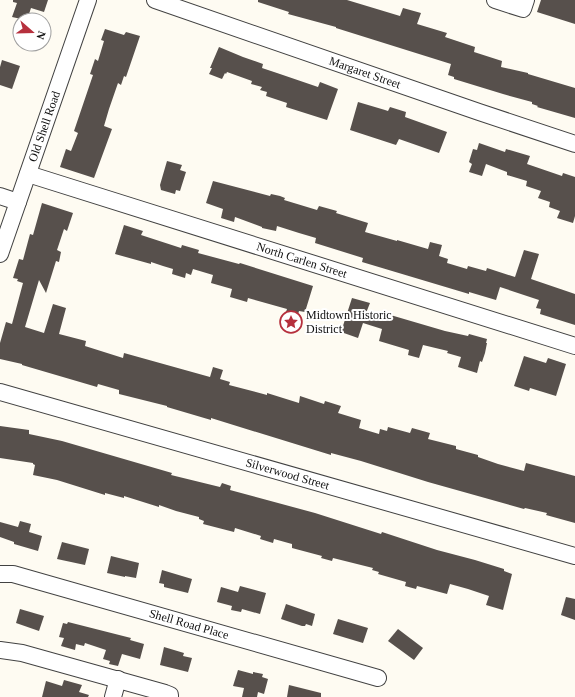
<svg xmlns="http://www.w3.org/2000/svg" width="575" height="697" viewBox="0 0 575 697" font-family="Georgia,serif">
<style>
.building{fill:#57504c}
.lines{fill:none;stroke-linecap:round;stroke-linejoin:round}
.minor-casing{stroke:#424242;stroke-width:18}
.minor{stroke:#fff;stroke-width:16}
.labels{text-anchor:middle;stroke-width:4;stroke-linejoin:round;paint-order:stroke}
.street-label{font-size:12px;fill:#0f0f0f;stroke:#fff}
.poi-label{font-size:12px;fill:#0f0f0f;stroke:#fff;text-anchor:start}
</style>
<rect width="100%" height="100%" fill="#fefbf2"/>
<!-- building -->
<g class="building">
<path d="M13,0H48L44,12L31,8L28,17H26V20L12,17L17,3L13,2Z"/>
<path d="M258,0H347L400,16L403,8L421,13L417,24L447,33L445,37L475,47L474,52L502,61L501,67L528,73V74L575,88V118L537,107L538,106L532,104V102L503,94L454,79V77L448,75L451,64L336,28V27L288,14L289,12L258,2Z"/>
<path d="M541,0H575V24L537,12Z"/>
<path d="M105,29L124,35L126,32L140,36L126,77L124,76L121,85L118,83L109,109L104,126L112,129L94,178L60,167L66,149L71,151L78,133L74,131L93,75L90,74L95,59L98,61L104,41L101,40Z"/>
<path d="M219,47L243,57L263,64L262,68L277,73L318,87L320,82L338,89L327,120L286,107L287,103L266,96L267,92L260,90L262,87L251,84L252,81L227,72L226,74L225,73L222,79L209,74L212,68H210Z"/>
<path d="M2,60L20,66L12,89L0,85V67Z"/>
<path d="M358,102L385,110L388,111L390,107L406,112L405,117L447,132L439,153L399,139L396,145L350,130Z"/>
<path d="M479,143L505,152L506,149L530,156L527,164L562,176L563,173L575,177V216L573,223L557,218L560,211L549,207L550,202L538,198L541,191L526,186L527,181L507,175V172L486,164L482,176L469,172L472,164L469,162L473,149L477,150Z"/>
<path d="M167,161L182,165L180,170L186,172L180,191L176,190L175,194L161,190L160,185Z"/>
<path d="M213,181L270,196L271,194L280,196L285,198L284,200L317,210L319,206L337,211L336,213L368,223L365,232L397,241V240L428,249L430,242L442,245L439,256L448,259L447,263L467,269L468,266L486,271L487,268L515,277L524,250L539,254L531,279L575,294V325L540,314L541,309L536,308L539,300L500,287L496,300L469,292V294L362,262L363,258L315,243L316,238L299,233L277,226L276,231L262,228V227L235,217L234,222L221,218L223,209L206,203Z"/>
<path d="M42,203L73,213L67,231L64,229L57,250L61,252L59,262L56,261L46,293L39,280L25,327L44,333L53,304L66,308L59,334L86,341L85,346L123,358L124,353L210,377L213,367L223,370L220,379L230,382L229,385L267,395V393L299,403L300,396L324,404L325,401L341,406L338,413L361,420L359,428L379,434L380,429L387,431L388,427L410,433L412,428L430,433L428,439L456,446V449L478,455V457L498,464L524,471L526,463L575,476V523L546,515L547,513L525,508L524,509L428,482L361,461L331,453V455L211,418V420L167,407V406L119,394V390L98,384L97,387L22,365V364L0,359V343L6,322L12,324L23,283L17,281L18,279L13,278L19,259L23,260L30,234L33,235Z"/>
<path d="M124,225L143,231L141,235L181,248L182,245L199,250L198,253L239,264L240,263L313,286L305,312L299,311L297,318L292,317L285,315L287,309L248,298L247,302L230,297L232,289L211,283L213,275L193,269L191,275L186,273L185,278L172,274L173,269L163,266L151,262V264L115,254Z"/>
<path d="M352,298L370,303L366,313L386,318L387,314L445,331L468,336L469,334L487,339L486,343H487L485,353L482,362L480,361L477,373L458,367L461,357L447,353L448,351L423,345L419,358L408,355L409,350L379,341L382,329L363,323L358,338L341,332Z"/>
<path d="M524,356L546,363L548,358L566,364L556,396L530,388L529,391L514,386Z"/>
<path d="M0,426L29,430V434L62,441L172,473L171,475L220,487L222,483L231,486L230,490L315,513L381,534L382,532L437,550L475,560L504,569V571L512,574L503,610L486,605L489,596L468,589L450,584L447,594L417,586L416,589L405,586L406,582L378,574L379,572L372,570L373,568L333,558L332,561L321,558L322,556L292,548V544L274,539L273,543L260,539L261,536L235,528L234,532L203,524L204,521L199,519V517L176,511L159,505V507L124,496V498L105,493V495L57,480L33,475L35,465L33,464V463L0,458Z"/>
<path d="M20,521L31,524L29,532L42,536L38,551L14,544V542L0,537V522L18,527Z"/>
<path d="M62,542L89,549L85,565L57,559Z"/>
<path d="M111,556L139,563L136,578L125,576V577L107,573Z"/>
<path d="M162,570L192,579L188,593L164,587V584L159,583Z"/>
<path d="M240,586L266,593L260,614L242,609L241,612L231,610L232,606L217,602L221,587L238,592Z"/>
<path d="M566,597L575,599V620L561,615Z"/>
<path d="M286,604L315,614L312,626L306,624L305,626H302L281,619Z"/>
<path d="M20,609L44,616L39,631L16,623Z"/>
<path d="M338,619L368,628L363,643L333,634Z"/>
<path d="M68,622L131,638L130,640L144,644L140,659L122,654L118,666L109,664L110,661L103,659L106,650L85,643L84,646L76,644L75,650L61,646L64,638L59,637L63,623L67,624Z"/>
<path d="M398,629L423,648L414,660L388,641Z"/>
<path d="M164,647L184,653L183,656L192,658L188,672L160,665Z"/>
<path d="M238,670L253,674V672L263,674L262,677L268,679L264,694L258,692L257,697H242L244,688L233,686Z"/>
<path d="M64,680L82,685L79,692L89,695L88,697H42L46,681L62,686Z"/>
<path d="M289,685L321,693V697H287Z"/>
</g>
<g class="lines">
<!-- minor casing -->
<g class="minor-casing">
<g id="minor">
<path id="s1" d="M155,0L479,112L575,144"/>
<path d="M495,0L523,9L526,0"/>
<path id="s2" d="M28,174L575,346"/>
<path d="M0,196L18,202"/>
<path id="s3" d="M0,254L88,0"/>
<path id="s4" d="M0,392L575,556"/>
<path id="s5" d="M0,574H13L378,678"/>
<path d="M0,650L22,653L165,693L170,695V697"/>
<path d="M113,697L118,679"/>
</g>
</g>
<!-- minor -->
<use href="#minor" class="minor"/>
</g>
<!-- icons -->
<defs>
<g id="sight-ring" transform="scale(1.15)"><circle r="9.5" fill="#fff" stroke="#b6303d" stroke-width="1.5"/><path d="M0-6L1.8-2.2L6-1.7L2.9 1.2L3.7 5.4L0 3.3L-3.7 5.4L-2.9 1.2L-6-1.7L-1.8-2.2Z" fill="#b6303d"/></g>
</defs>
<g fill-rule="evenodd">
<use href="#sight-ring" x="291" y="322"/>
</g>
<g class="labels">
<!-- street labels -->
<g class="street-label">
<text dy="4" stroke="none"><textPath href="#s1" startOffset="222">Margaret Street</textPath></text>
<text dy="4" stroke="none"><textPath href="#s3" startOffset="135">Old Shell Road</textPath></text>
<text dy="4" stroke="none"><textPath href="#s2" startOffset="287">North Carlen Street</textPath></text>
<text dy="4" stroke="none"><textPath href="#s4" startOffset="299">Silverwood Street</textPath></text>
<text dy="4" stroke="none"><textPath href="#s5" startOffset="196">Shell Road Place</textPath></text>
</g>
<!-- poi labels -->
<g class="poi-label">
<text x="306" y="319">Midtown Historic<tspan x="306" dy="14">District</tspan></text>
</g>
</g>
<!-- north arrow -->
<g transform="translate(32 32) rotate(110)"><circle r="19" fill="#ffffff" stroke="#9f9f9f"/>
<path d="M0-3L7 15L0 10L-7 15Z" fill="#b6303d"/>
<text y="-6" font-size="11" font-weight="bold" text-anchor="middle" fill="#0f0f0f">N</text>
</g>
</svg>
